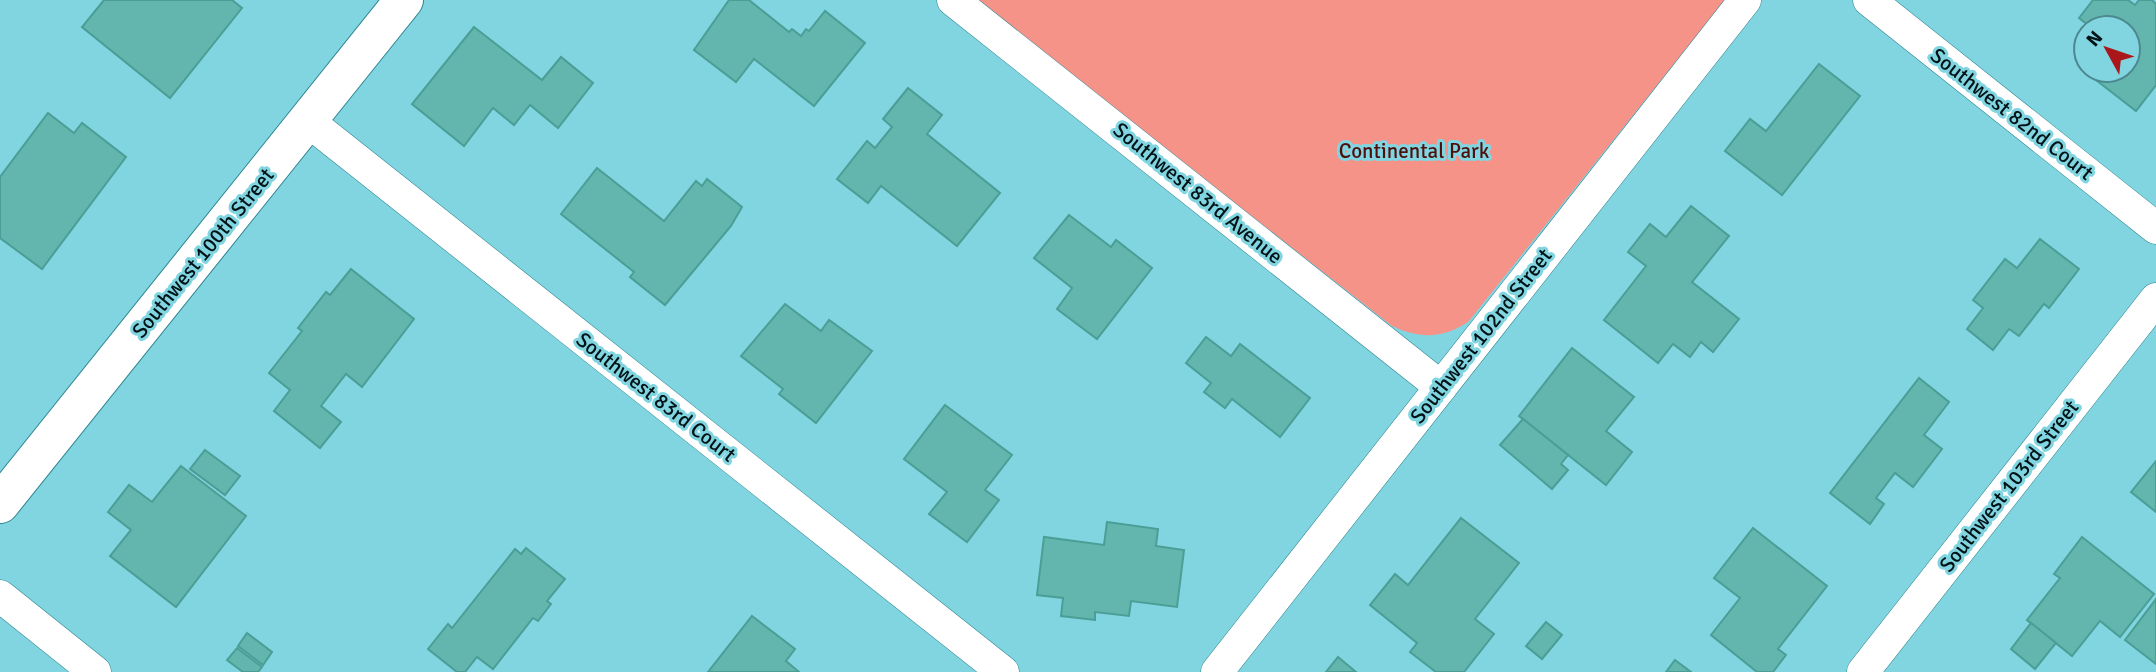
<svg xmlns="http://www.w3.org/2000/svg" width="2156" height="672" viewBox="0 0 2156 672" font-family="Signika,sans-serif">
<style>
.green{fill:#f59388}
.building{fill:#62b6ad;stroke:#4a9e96;stroke-width:2}
.lines{fill:none;stroke-linecap:round;stroke-linejoin:round}
.minor-casing{stroke:#2c8590;stroke-width:33}
.tertiary-casing{stroke:#2c8590;stroke-width:40}
.minor{stroke:#fff;stroke-width:32}
.tertiary{stroke:#fff;stroke-width:38}
.labels{text-anchor:middle;stroke-width:6;stroke-linejoin:round;paint-order:stroke}
.street-label{font-size:21px;fill:#001215;stroke:#81d5e0}
.park-label{font-size:21px;fill:#4e0f0d;stroke:#81d5e0}
</style>
<rect width="100%" height="100%" fill="#81d5e0"/>
<!-- green -->
<path class="green" d="M975,0H1725L1469,321C1444,339 1419,339 1392,326Z"/>
<!-- building -->
<g class="building">
<path d="M104,0H232L242,8L170,98L82,27Z"/>
<path d="M729,0H749L789,32L792,29L801,36L806,29L809,31L825,11L865,43L814,106L754,59L736,82L694,50Z"/>
<path d="M2093,0H2128L2135,5L2139,0H2152L2156,4V85L2136,111L2096,80L2103,70H2128V28H2092L2079,18Z"/>
<path d="M474,27L542,80L561,57L593,83L558,128L530,105L514,125L493,108L464,146L412,104Z"/>
<path d="M1819,64L1860,96L1782,195L1725,151L1750,119L1766,131Z"/>
<path d="M908,88L942,115L927,134L1000,193L957,246L881,186L868,203L837,179L867,141L875,148L892,127L883,119Z"/>
<path d="M48,113L74,133L82,123L126,157L42,269L0,238V177Z"/>
<path d="M597,168L664,221L696,181L702,186L707,179L742,207L731,226L665,305L630,277L634,272L561,214Z"/>
<path d="M1691,206L1729,236L1692,282L1739,319L1713,352L1701,342L1690,357L1673,344L1658,363L1604,320L1646,266L1628,252L1650,224L1666,237Z"/>
<path d="M1069,215L1111,247L1116,240L1152,268L1097,339L1057,309L1072,288L1034,258Z"/>
<path d="M2040,239L2079,269L2049,308L2044,304L2019,336L2009,329L1993,350L1967,329L1983,308L1973,300L2005,259L2017,268Z"/>
<path d="M351,269L414,319L362,387L346,374L321,406L341,422L320,448L274,411L290,390L269,373L302,331L298,328L326,292L330,295Z"/>
<path d="M785,304L821,331L829,320L872,351L816,423L779,394L783,389L741,356Z"/>
<path d="M1206,337L1231,356L1240,344L1310,398L1280,437L1232,399L1225,408L1204,392L1211,383L1186,363Z"/>
<path d="M1572,348L1634,397L1606,431L1632,452L1606,485L1519,416Z"/>
<path d="M1919,378L1949,402L1924,435L1942,449L1913,487L1895,473L1876,498L1884,504L1870,524L1830,493Z"/>
<path d="M945,405L1012,455L985,490L999,500L967,542L929,514L947,492L904,459Z"/>
<path d="M1523,419L1568,455L1561,464L1568,470L1552,489L1500,445Z"/>
<path d="M205,450L240,476L225,495L190,469Z"/>
<path d="M2156,461V512L2131,492Z"/>
<path d="M181,466L246,516L176,607L110,556L131,530L108,512L129,485L152,502Z"/>
<path d="M1461,518L1519,563L1475,619L1494,634L1464,672H1436L1410,652L1417,643L1370,605L1395,574L1408,585Z"/>
<path d="M1107,522L1158,529L1156,546L1184,550L1177,607L1131,601L1129,616L1095,612V620L1061,616L1063,598L1037,595L1044,537L1104,545Z"/>
<path d="M1753,528L1827,586L1778,649L1786,655L1773,672H1757L1711,635L1740,598L1714,578Z"/>
<path d="M2082,537L2154,594L2120,637L2100,621L2072,656L2027,620L2060,578L2054,574Z"/>
<path d="M526,548L565,579L547,601L551,604L538,621L533,618L493,669L477,657L465,672H457L428,649L448,624L452,628L515,549L521,554Z"/>
<path d="M2156,599V664L2125,640Z"/>
<path d="M752,616L795,649L786,661L799,672H708Z"/>
<path d="M1546,622L1562,635L1542,659L1526,646Z"/>
<path d="M2031,623L2056,643L2035,669L2011,649Z"/>
<path d="M247,633L272,652L263,665L238,646Z"/>
<path d="M237,648L262,667L258,672H243L227,660Z"/>
<path d="M1338,657L1356,672H1326Z"/>
<path d="M1675,660L1691,672H1666Z"/>
</g>
<g class="lines">
<!-- minor casing -->
<g class="minor-casing">
<g id="minor">
<path d="M953,0L1441,387"/>
<path d="M1869,0L2156,228"/>
<path d="M308,121L1003,672"/>
<path d="M0,596L95,672"/>
<path d="M1217,672L1745,0"/>
<path d="M1863,672L2156,299"/>
</g>
</g>
<!-- tertiary casing -->
<g class="tertiary-casing">
<path id="tertiary" d="M0,504L404,0"/>
</g>
<!-- minor -->
<use href="#minor" class="minor"/>
<!-- tertiary -->
<use href="#tertiary" class="tertiary"/>
</g>
<g class="labels">
<!-- street labels -->
<g class="street-label">
<text transform="translate(2012 114) rotate(38)" y="7">Southwest 82nd Court</text>
<text transform="translate(1198 193) rotate(39)" y="7">Southwest 83rd Avenue</text>
<text transform="translate(203 253) rotate(-51)" y="7">Southwest 100th Street</text>
<text transform="translate(1481 336) rotate(-52)" y="7">Southwest 102nd Street</text>
<text transform="translate(656 397) rotate(38)" y="7">Southwest 83rd Court</text>
<text transform="translate(2009 486) rotate(-52)" y="7">Southwest 103rd Street</text>
</g>
<!-- park labels -->
<g class="park-label">
<text x="1414" y="158">Continental Park</text>
</g>
</g>
<!-- north arrow -->
<g transform="translate(2107 49) rotate(310)"><circle r="33" fill="#81d5e0" stroke="#4d878f" stroke-width="2"/>
<path d="M0-5L12 26L0 18L-12 26Z" fill="#aa171a"/>
<text y="-10" font-size="19" font-weight="bold" text-anchor="middle" fill="#001215">N</text>
</g>
</svg>
